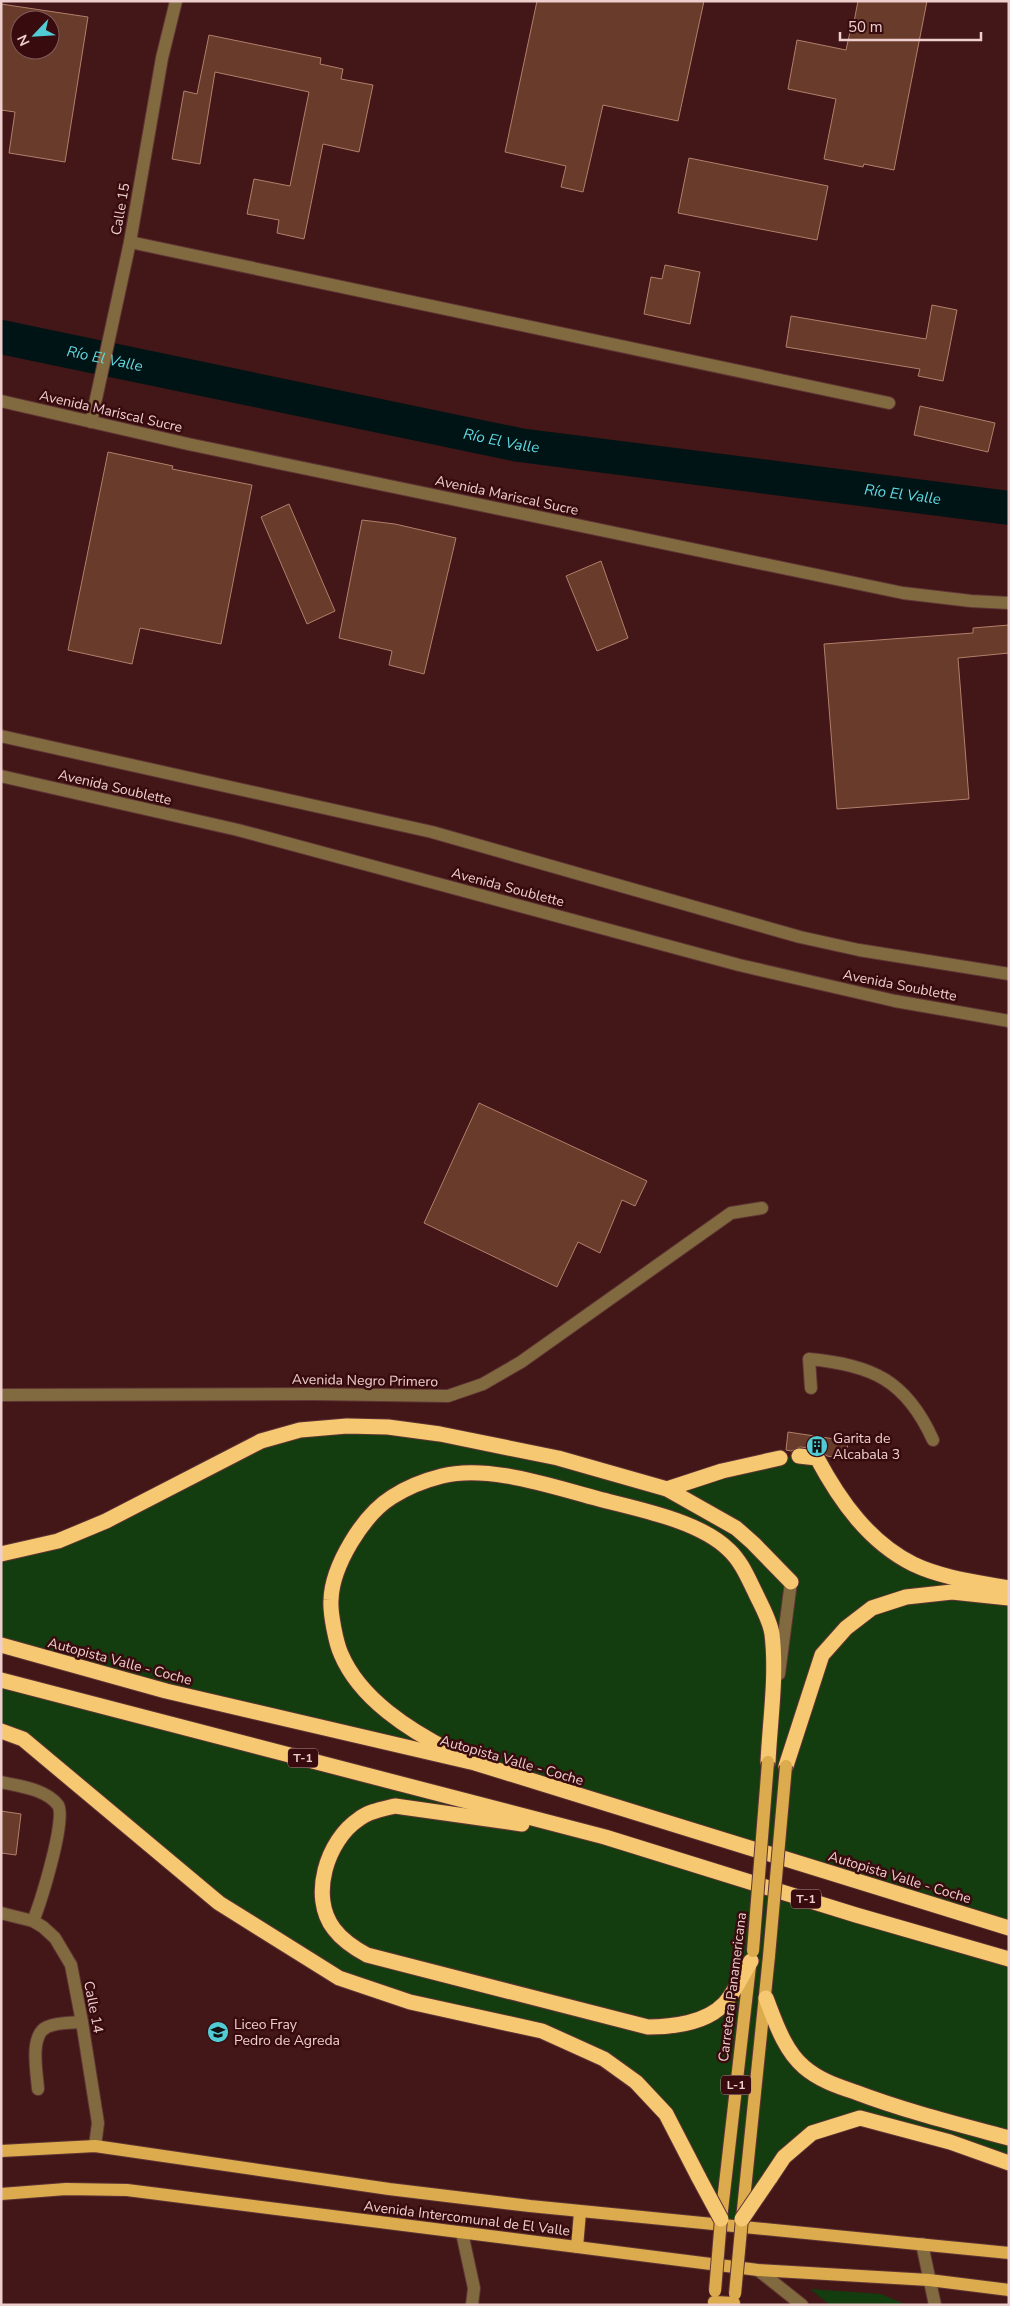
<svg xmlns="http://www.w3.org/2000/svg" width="1010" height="2306" viewBox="0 0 1010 2306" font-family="'Nunito Sans',sans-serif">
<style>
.green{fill:#133d0e}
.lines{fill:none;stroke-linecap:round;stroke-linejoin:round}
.river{stroke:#001415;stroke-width:34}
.building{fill:#683b2a;stroke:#b27f6c;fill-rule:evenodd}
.minor-casing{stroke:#5e3434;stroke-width:14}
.major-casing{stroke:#5e3434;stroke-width:14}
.highway-casing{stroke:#5e3434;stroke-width:17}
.minor{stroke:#816a3f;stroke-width:12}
.major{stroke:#dcab4d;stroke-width:12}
.highway{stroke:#f7c872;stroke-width:15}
.major-bridge-casing{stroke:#5e3434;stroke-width:14;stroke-linecap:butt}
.highway-bridge-casing{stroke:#5e3434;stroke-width:17;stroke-linecap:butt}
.major-bridge{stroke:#dcab4d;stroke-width:12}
.highway-bridge{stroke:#f7c872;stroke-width:15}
.labels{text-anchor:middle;stroke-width:5;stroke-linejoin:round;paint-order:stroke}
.shield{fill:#380c0e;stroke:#b79494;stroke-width:1}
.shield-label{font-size:12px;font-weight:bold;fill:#eecfce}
.street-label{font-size:14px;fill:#eecfce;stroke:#380c0e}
.poi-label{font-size:14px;fill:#eecfce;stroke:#380c0e;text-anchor:start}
.water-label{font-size:15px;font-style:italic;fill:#62d8e0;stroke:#380c0e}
</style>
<rect width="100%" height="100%" fill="#431617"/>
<!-- green -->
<g class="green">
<path d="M388,1427L667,1489L780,1458L799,1456L817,1458L839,1495L913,1564L1009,1588V1928L606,1805L1,1645V1554L58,1541L261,1441Z"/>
<path d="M1,1680L605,1837L1009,1959V2163L860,2118L812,2133L742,2219H721L666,2114L636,2082L542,2031L410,2002L289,1948L1,1731Z"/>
<path d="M810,2289L881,2294L907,2305H830Z"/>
</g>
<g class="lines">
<!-- river -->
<path class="river" id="s1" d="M1,337L519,445L1009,508"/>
</g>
<!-- building -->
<g class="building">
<path d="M537,1H704L678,121L603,105L583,192L561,187L566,166L505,152Z"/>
<path d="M858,1H927L894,170L864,164L863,167L824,159L836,99L788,89L797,40L846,50L850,32H852Z"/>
<path d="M1,4L88,17L65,162L9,153L15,112L1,110ZM50,16V50H16L20,20H50Z"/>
<path d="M209,35L321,58L320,64L343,69L341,79L373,85L359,152L323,144L304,239L277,233L279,220L247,214L254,179L290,186L309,92L215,72L200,164L172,159L184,91L197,94Z"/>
<path d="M689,158L828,186L817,240L678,213Z"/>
<path d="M665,265L700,272L690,324L644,314L651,277L662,279Z"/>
<path d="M932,305L957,310L943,381L918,376L920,369L786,347L791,316L926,339Z"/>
<path d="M920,406L995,423L988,452L914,435Z"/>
<path d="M108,452L173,466L172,469L252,485L221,644L140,628L132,664L68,650Z"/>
<path d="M289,504L335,611L307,624L261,517Z"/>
<path d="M362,520L395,524L456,538L424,674L389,665L392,651L339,638Z"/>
<path d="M601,561L628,638L597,651L566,576Z"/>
<path d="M1009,625V653L958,658L969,799L837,809L824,644L973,633V628Z"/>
<path d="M479,1103L647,1181L635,1206L622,1200L600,1253L578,1242L557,1287L424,1223Z"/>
<path d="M788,1432L848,1441L846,1459L827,1456L818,1449L800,1447L791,1451L786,1450Z"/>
<path d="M1,1811L21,1814L16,1855L1,1853Z"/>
</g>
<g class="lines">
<!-- minor casing -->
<g class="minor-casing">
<g id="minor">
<path d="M130,242L889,403"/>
<path d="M1,401L188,444L903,593L971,601L1009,603"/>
<path d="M91,422L130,242L162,58L176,1"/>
<path d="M1,736L432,832L800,937L859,950L1009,974"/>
<path d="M1,776L238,830L739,965L895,1001L1009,1021"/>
<path d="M811,1388L809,1359C872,1365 906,1380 933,1440"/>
<path d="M1,1395L313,1394L448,1396L483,1384L521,1362L731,1213L762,1208"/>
<path d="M779,1674L791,1582"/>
<path d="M1,1782C19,1786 46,1789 58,1805C67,1819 40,1904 33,1921"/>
<path d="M1,1913L33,1921L43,1927L55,1938L71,1965L82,2022L98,2123L95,2146"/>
<path d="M38,2089C37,2073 29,2035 47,2027C57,2022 72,2023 82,2022"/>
<path d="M462,2233L474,2288L472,2305"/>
<path d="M922,2244L935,2305"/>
<path d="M758,2270L802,2305"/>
</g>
</g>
<!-- major casing -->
<g class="major-casing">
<g id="major">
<path d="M1,2151L95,2146L389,2189L530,2206L1009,2253"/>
<path d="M1,2194L66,2189L127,2190L758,2270L929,2280L1009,2290"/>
<path d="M721,2219L750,1966"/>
<path d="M742,2219L769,1956"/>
<path d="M577,2247L580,2212"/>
<path d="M714,2302L734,2303"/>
</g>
</g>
<!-- highway casing -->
<g class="highway-casing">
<g id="highway">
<path d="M799,1456L817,1458C840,1501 869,1542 913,1564C942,1578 977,1582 1009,1588"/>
<path d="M667,1489L722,1471L780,1458"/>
<path d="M1,1554L58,1541L106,1521L261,1441L300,1430L347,1426L388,1427L440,1434L558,1458L667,1489L736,1528L753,1543L791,1582"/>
<path d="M1,1645L166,1691L475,1763L1009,1928"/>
<path d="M1,1680L605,1837L856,1915L1009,1959"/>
<path d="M1,1731L23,1739L219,1903L339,1978L410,2002L542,2031L604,2059L636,2082L666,2114L699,2178"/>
<path d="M452,1752C409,1730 360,1699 341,1654C336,1643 330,1613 331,1600C332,1566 363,1515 392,1497C406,1488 426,1480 442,1476C488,1464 553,1487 599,1499C638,1509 700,1521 729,1550C741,1561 748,1578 755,1592C761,1605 770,1620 772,1634C777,1676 770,1720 768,1762"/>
<path d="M786,1766L822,1655L846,1628L872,1608L906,1597L952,1592L1009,1598"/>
<path d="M522,1824L395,1806C383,1809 369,1811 359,1819C327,1840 309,1897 334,1929C343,1941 354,1948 367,1955L648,2027C672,2027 706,2023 724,2004C734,1994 743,1973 751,1961"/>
<path d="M766,1998C775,2021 784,2050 804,2067C819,2080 837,2086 855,2092C905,2111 957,2124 1009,2138"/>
<path d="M770,2178L784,2157L812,2133L860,2118L950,2142L1009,2163"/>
</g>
</g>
<!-- minor -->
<use href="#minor" class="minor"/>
<!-- major -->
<use href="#major" class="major"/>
<!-- highway -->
<use href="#highway" class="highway"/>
<!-- major-bridge casing -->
<g class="major-bridge-casing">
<g id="major-bridge">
<path d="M753,1951L768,1762"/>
<path d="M769,1956L786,1766"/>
<path d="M715,2291L721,2219"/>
<path d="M735,2294L742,2219"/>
</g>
</g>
<!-- highway-bridge casing -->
<g class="highway-bridge-casing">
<g id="highway-bridge">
<path d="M699,2178L721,2219"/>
<path d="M742,2219L770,2178"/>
</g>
</g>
<!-- major-bridge -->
<use href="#major-bridge" class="major-bridge"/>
<!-- highway-bridge -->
<use href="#highway-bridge" class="highway-bridge"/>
</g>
<!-- icons -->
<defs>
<g id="building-disc" transform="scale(1.125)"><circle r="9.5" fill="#51ccd4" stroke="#380c0e"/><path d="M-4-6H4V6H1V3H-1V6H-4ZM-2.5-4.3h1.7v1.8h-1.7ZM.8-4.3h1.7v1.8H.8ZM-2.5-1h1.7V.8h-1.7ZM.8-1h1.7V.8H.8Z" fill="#111"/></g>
<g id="school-disc" transform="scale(1.125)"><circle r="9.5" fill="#51ccd4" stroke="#380c0e"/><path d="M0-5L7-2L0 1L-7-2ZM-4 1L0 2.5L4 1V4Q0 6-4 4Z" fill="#111"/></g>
</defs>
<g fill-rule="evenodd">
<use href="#building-disc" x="817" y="1446"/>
<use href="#school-disc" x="218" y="2032"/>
</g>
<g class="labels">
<!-- shield labels -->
<g class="shield">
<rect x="288" y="1748.5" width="30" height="19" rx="4"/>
<rect x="791" y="1889.5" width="30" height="19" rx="4"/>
<rect x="721" y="2075.5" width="30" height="19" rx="4"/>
</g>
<g class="shield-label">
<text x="303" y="1762">T-1</text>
<text x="806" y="1903">T-1</text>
<text x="736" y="2089">L-1</text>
</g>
<!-- street labels -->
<g class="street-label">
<text transform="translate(120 209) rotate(-80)" y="5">Calle 15</text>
<text transform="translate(111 411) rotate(13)" y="5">Avenida Mariscal Sucre</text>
<text transform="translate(507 495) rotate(12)" y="5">Avenida Mariscal Sucre</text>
<text transform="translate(115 787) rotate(13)" y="5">Avenida Soublette</text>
<text transform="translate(508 887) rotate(15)" y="5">Avenida Soublette</text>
<text transform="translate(900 985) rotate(11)" y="5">Avenida Soublette</text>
<text transform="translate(365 1380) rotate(1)" y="5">Avenida Negro Primero</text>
<text transform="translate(120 1661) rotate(15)" y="5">Autopista Valle - Coche</text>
<text transform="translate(512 1760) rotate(16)" y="5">Autopista Valle - Coche</text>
<text transform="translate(900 1877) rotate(17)" y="5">Autopista Valle - Coche</text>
<text transform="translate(732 1987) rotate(-83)" y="5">Carretera Panamericana</text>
<text transform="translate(94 2007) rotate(79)" y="5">Calle 14</text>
<text transform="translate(467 2218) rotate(7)" y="5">Avenida Intercomunal de El Valle</text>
</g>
<!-- poi labels -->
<g class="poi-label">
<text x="833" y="1443">Garita de<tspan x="833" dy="16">Alcabala 3</tspan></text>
<text x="234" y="2029">Liceo Fray<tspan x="234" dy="16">Pedro de Agreda</tspan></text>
</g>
<!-- water labels -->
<g class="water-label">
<text dy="5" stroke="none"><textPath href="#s1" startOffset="106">Río El Valle</textPath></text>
<text dy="5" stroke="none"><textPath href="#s1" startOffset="511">Río El Valle</textPath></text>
<text dy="5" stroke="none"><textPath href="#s1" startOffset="916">Río El Valle</textPath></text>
</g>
</g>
<!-- border -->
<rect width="1010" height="2306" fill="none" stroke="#eecfce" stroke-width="5"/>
<!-- north arrow -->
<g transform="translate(35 35) rotate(245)"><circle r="24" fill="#380c0e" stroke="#815a5b"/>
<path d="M0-4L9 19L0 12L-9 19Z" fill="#51ccd4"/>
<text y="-8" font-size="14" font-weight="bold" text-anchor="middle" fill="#eecfce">N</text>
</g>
<!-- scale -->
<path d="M840 32v8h141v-8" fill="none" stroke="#eecfce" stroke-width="2.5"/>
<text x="848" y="32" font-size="15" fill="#eecfce" stroke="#380c0e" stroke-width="4" paint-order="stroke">50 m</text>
</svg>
